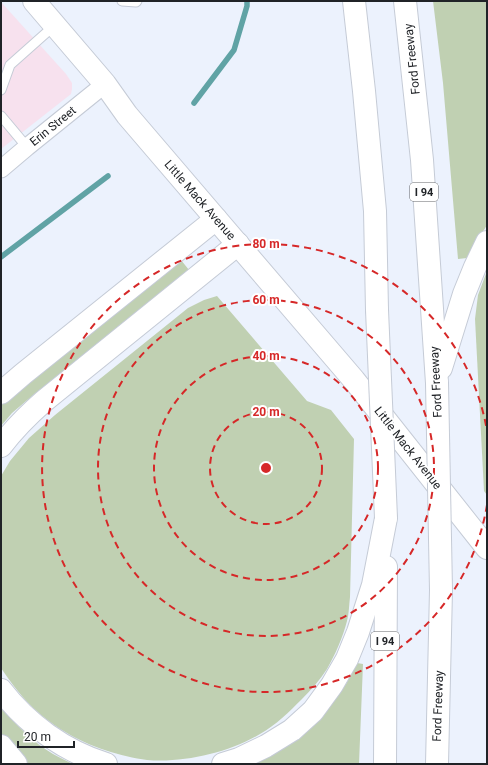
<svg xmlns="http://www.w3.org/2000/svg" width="488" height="765" viewBox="0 0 488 765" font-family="Roboto,sans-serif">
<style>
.commercial{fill:#f7e1ee}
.green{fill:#c0d0b2}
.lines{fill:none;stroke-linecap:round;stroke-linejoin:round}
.stream{stroke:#60a3a5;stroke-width:5.5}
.service-casing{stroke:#c5cbd6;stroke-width:11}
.minor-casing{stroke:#c5cbd6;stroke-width:19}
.secondary-casing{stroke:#c5cbd6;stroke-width:24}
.motorway-casing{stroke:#c5cbd6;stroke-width:24}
.service{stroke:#fff;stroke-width:9}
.minor{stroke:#fff;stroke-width:17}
.secondary{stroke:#fff;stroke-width:22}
.motorway{stroke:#fff;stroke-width:22}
.motorway-bridge-casing{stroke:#c5cbd6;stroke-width:24;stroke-linecap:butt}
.motorway-bridge{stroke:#fff;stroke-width:22}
.ring{fill:none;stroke:#d62828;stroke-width:2;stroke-dasharray:7 5}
.labels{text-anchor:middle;stroke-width:4;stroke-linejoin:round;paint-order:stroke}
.shield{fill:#fff;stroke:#636568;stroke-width:1}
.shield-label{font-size:11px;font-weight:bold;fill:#202327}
.street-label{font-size:12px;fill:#202327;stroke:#fff}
.centre{fill:#d62828;stroke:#fff;stroke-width:2}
.ring-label{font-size:12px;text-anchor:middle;font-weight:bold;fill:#d62828;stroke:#fff;stroke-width:4;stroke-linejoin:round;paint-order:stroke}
</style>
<rect width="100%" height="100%" fill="#ecf2fd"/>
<!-- commercial -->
<path class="commercial" d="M1,2L66,74L72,83V89L71,94L1,149Z"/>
<!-- green -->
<g class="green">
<path d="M433,1H487V225L467,258L458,259L443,83Z"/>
<path d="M181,260L189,270L32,396L12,413L1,426V405L12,394Z"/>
<path d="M487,271V495L484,491L475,319L478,295Z"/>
<path d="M217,296L307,401L331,410L354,439L350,597C349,605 349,614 347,621C343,637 335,655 327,669C320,680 311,690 302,699C289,712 276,725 260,734C228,753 184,763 147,760C122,757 88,746 67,733C49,723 29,706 17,690C11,683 6,675 1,668V476L10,461L29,438L55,415L188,308L204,300Z"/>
<path d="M357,663L363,664L359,764H255L263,760L287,746L329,707L346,684Z"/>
<path d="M1,707C16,725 33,742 53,754C59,757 66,761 73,764H26L1,733Z"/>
</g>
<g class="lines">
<!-- stream -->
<g class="stream">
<path d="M194,103L234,50L247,6V1"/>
<path d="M1,257L108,176"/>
</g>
<!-- service casing -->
<g class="service-casing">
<g id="service">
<path d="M122,1L136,2L137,1"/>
<path d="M1,90L10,65L55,25"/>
<path d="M1,116L27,147"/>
</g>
</g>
<!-- minor casing -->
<g class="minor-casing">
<path id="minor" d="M1,169L27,147L105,84"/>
</g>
<!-- secondary casing -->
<g class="secondary-casing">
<path id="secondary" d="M34,1L105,84L127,115L354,380L487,548"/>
</g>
<!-- motorway casing -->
<g class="motorway-casing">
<g id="motorway">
<path d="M354,1L364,91L375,211L377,310"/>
<path d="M405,1L422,160L437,383"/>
<path d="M441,368L464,294L475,267L487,242"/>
<path d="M1,393L23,374L216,219"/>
<path d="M1,446C14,429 28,415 44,401L238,244"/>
<path d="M1,690C27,724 64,751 106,764"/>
<path d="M1,746L16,764"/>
<path d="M223,764L239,759L266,746L292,730L313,711L332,685L347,659L358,632L373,585L386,518"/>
<path d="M385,764L386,567"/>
<path d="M437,764L441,590"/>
</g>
</g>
<!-- service -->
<use href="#service" class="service"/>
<!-- minor -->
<use href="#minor" class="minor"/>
<!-- secondary -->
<use href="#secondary" class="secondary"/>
<!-- motorway -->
<use href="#motorway" class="motorway"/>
<!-- motorway-bridge casing -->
<g class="motorway-bridge-casing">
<g id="motorway-bridge">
<path d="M377,310L386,518"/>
<path d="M437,383L441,590"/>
</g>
</g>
<!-- motorway-bridge -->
<use href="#motorway-bridge" class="motorway-bridge"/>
</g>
<!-- distance rings -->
<g class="ring">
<circle cx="266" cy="468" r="56"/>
<circle cx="266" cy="468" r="112"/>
<circle cx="266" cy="468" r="168"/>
<path d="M487 505A224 224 0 1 1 487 431"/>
</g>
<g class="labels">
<!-- shield labels -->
<g class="shield">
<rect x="410" y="183" width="28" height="18" rx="3"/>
<rect x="371" y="632" width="28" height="18" rx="3"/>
</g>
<g class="shield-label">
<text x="424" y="196">I 94</text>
<text x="385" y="645">I 94</text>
</g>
<!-- street labels -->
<g class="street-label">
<text transform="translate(412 59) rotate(-96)" y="4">Ford Freeway</text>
<text transform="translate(53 126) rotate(-39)" y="4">Erin Street</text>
<text transform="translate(200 200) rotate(49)" y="4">Little Mack Avenue</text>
<text transform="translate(436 382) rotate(-93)" y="4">Ford Freeway</text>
<text transform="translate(408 448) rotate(52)" y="4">Little Mack Avenue</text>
<text transform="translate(438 706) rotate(-88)" y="4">Ford Freeway</text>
</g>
</g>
<circle cx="266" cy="468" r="6" class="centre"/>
<g class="ring-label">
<text x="266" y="248">80 m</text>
<text x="266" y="304">60 m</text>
<text x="266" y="360">40 m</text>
<text x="266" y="416">20 m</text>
</g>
<!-- border -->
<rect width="488" height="765" fill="none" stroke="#202327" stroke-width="4"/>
<!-- scale -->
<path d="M18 741v6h56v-6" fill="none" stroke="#202327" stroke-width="2"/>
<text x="24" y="741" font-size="12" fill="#202327" stroke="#ffffff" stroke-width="3" paint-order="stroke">20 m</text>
</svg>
